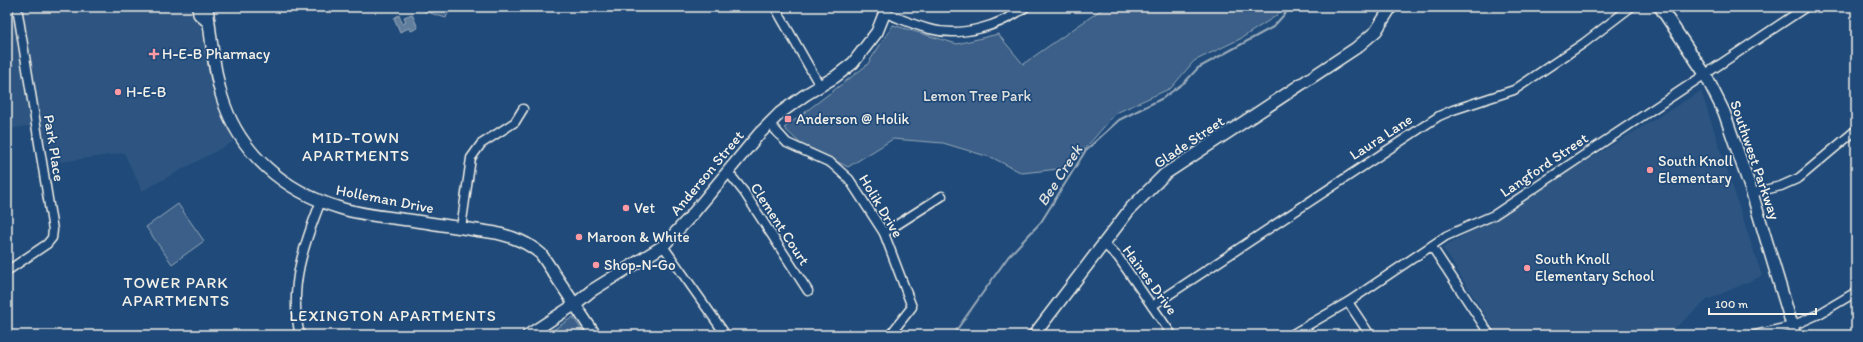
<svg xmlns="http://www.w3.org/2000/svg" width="1863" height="342" viewBox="0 0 1863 342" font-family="Itim,sans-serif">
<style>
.built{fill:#2d5581}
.green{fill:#3a5f88;stroke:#97a8b8}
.water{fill:#627e9d;stroke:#9cacbb}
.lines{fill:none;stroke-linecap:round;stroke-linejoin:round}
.stream{stroke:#9cacbb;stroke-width:2}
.street-casing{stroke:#f4f1e8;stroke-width:11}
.secondary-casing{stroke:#f4f1e8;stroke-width:14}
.street{stroke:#1f4a7a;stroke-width:8}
.secondary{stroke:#1f4a7a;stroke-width:11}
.poi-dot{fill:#ff9aa2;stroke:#1f4a7a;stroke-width:1.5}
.labels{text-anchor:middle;stroke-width:3.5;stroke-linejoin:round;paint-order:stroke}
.poi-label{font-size:15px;fill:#f4f1e8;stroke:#1f4a7a;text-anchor:start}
.park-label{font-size:15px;fill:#e1e2de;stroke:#1f4a7a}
.street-label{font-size:15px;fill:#f4f1e8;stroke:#1f4a7a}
.neighbourhood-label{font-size:16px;letter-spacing:1px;fill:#f4f1e8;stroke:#1f4a7a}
.water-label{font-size:16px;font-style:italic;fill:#dee0dd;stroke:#1f4a7a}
</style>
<rect width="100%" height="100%" fill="#1f4a7a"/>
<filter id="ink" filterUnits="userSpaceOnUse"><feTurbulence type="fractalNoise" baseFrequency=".025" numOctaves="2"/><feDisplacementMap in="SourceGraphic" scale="8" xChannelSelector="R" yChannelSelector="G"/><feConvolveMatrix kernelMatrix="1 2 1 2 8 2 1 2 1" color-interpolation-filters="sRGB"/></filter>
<g filter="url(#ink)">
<!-- built -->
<g class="built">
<path d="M7,7H196L218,101L233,142L142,191L124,153L61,162L52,148L28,126L7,129Z"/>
<path d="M1701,91L1762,276L1707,300L1667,335H1498L1443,248Z"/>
</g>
<!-- green -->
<g class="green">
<path d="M425,7H450L446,18L424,11Z"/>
<path d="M1105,7H1284L1276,16L1240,39L1194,61L1171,88L1116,113L1068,168L1022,173L993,158L943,143L893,139L848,167L801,144L784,128L867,65L893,25L957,44L998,34L1023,64Z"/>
<path d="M178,204L204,241L172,264L146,227Z"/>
<path d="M573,317L585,335H545Z"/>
</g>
<!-- water -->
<path class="water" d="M412,14L418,28L411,31L409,28L400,32L394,18L399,15L403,24L406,22L404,17Z"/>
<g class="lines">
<!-- stream -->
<path class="stream" d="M953,335L1008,257L1041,222L1086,150L1119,120L1163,98L1185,82L1198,68L1273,27L1291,7"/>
<!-- street casing -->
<g class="street-casing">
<g id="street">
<path d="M775,7L820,86"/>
<path d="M885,13C899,18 914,25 929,29C962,38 999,26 1026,7"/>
<path d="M769,123L787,143L831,163L849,179L884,233L912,307L890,335"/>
<path d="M728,172L744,192L808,291"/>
<path d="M1752,193L1781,186L1799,178L1856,130"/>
<path d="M461,228L471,158L481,144L515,122L523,109"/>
<path d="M884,233L942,196"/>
<path d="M1103,243L1118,257L1172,335"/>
<path d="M663,246L723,331"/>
<path d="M1432,247L1490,335"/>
<path d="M7,271L47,244L52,238L53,230L17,7"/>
<path d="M1348,302L1370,335"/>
<path d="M1152,306L1439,116L1453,110L1514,90L1584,43L1631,7"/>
<path d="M300,335C288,288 304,244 321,201"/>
<path d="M1291,335L1348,302L1446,236L1494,215L1806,7"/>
<path d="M1755,335L1792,326L1819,314L1856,292"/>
</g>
</g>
<!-- secondary casing -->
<g class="secondary-casing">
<g id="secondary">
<path d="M198,7L199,14L208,22"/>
<path d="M207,7C211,36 213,68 222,97C239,153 284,191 340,208C362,215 386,217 409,220C438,224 467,229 496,233C513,237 527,242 541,254L595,335"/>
<path d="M1660,7L1705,74L1724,112L1752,193L1795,335"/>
<path d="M528,335L574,305L591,291L663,246L691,216L759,134L780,113L805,95L835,77L853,63L877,32L887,7"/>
<path d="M1034,335L1130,209L1165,174L1356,48L1376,31L1391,7"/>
</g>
</g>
<!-- street -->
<use href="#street" class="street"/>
<!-- secondary -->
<use href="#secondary" class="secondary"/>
</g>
</g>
<!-- markers -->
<g class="poi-dot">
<path d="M152 48h4v4h4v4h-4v4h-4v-4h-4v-4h4z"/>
<circle cx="118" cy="92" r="4"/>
<rect x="784" y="115" width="8" height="8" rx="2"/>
<circle cx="1650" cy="170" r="4"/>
<circle cx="626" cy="208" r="4"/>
<circle cx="579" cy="237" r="4"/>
<circle cx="596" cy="265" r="4"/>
<circle cx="1527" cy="268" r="4"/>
</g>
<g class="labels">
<!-- poi labels -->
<g class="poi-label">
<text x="162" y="59">H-E-B Pharmacy</text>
<text x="126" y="97">H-E-B</text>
<text x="796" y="124">Anderson @ Holik</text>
<text x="1658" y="166">South Knoll<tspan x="1658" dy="17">Elementary</tspan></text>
<text x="634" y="213">Vet</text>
<text x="587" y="242">Maroon &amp; White</text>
<text x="1535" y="264">South Knoll<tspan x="1535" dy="17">Elementary School</tspan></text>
<text x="604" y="270">Shop-N-Go</text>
</g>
<!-- park labels -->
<g class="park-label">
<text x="977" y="101">Lemon Tree Park</text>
</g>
<!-- street labels -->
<g class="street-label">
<text transform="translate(1381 137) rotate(-33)" y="5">Laura Lane</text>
<text transform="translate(1189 142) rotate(-34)" y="5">Glade Street</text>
<text transform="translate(54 148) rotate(81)" y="5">Park Place</text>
<text transform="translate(1755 160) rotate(71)" y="5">Southwest Parkway</text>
<text transform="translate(1544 165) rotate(-34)" y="5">Langford Street</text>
<text transform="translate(707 173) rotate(-50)" y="5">Anderson Street</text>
<text transform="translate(385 199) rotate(11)" y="5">Holleman Drive</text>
<text transform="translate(881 206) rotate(59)" y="5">Holik Drive</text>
<text transform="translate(780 224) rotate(57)" y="5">Clement Court</text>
<text transform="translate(1150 280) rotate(54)" y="5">Haines Drive</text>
</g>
<!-- neighbourhood labels -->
<g class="neighbourhood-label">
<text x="356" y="143">MID-TOWN<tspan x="356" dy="18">APARTMENTS</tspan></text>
<text x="176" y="288">TOWER PARK<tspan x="176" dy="18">APARTMENTS</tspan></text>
<text x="393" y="321">LEXINGTON APARTMENTS</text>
</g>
<!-- water labels -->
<g class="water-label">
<text transform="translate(1059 175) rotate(-57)" y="6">Bee Creek</text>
</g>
</g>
<!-- margin -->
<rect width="1863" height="342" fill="none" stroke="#1f4a7a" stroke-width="24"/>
<rect x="12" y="12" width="1839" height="318" fill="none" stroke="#f4f1e8" stroke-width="1.5" filter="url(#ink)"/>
<!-- scale -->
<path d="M1709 308v6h107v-6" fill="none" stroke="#f4f1e8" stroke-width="2"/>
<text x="1715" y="308" font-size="12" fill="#f4f1e8" stroke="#1f4a7a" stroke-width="3" paint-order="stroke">100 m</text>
</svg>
